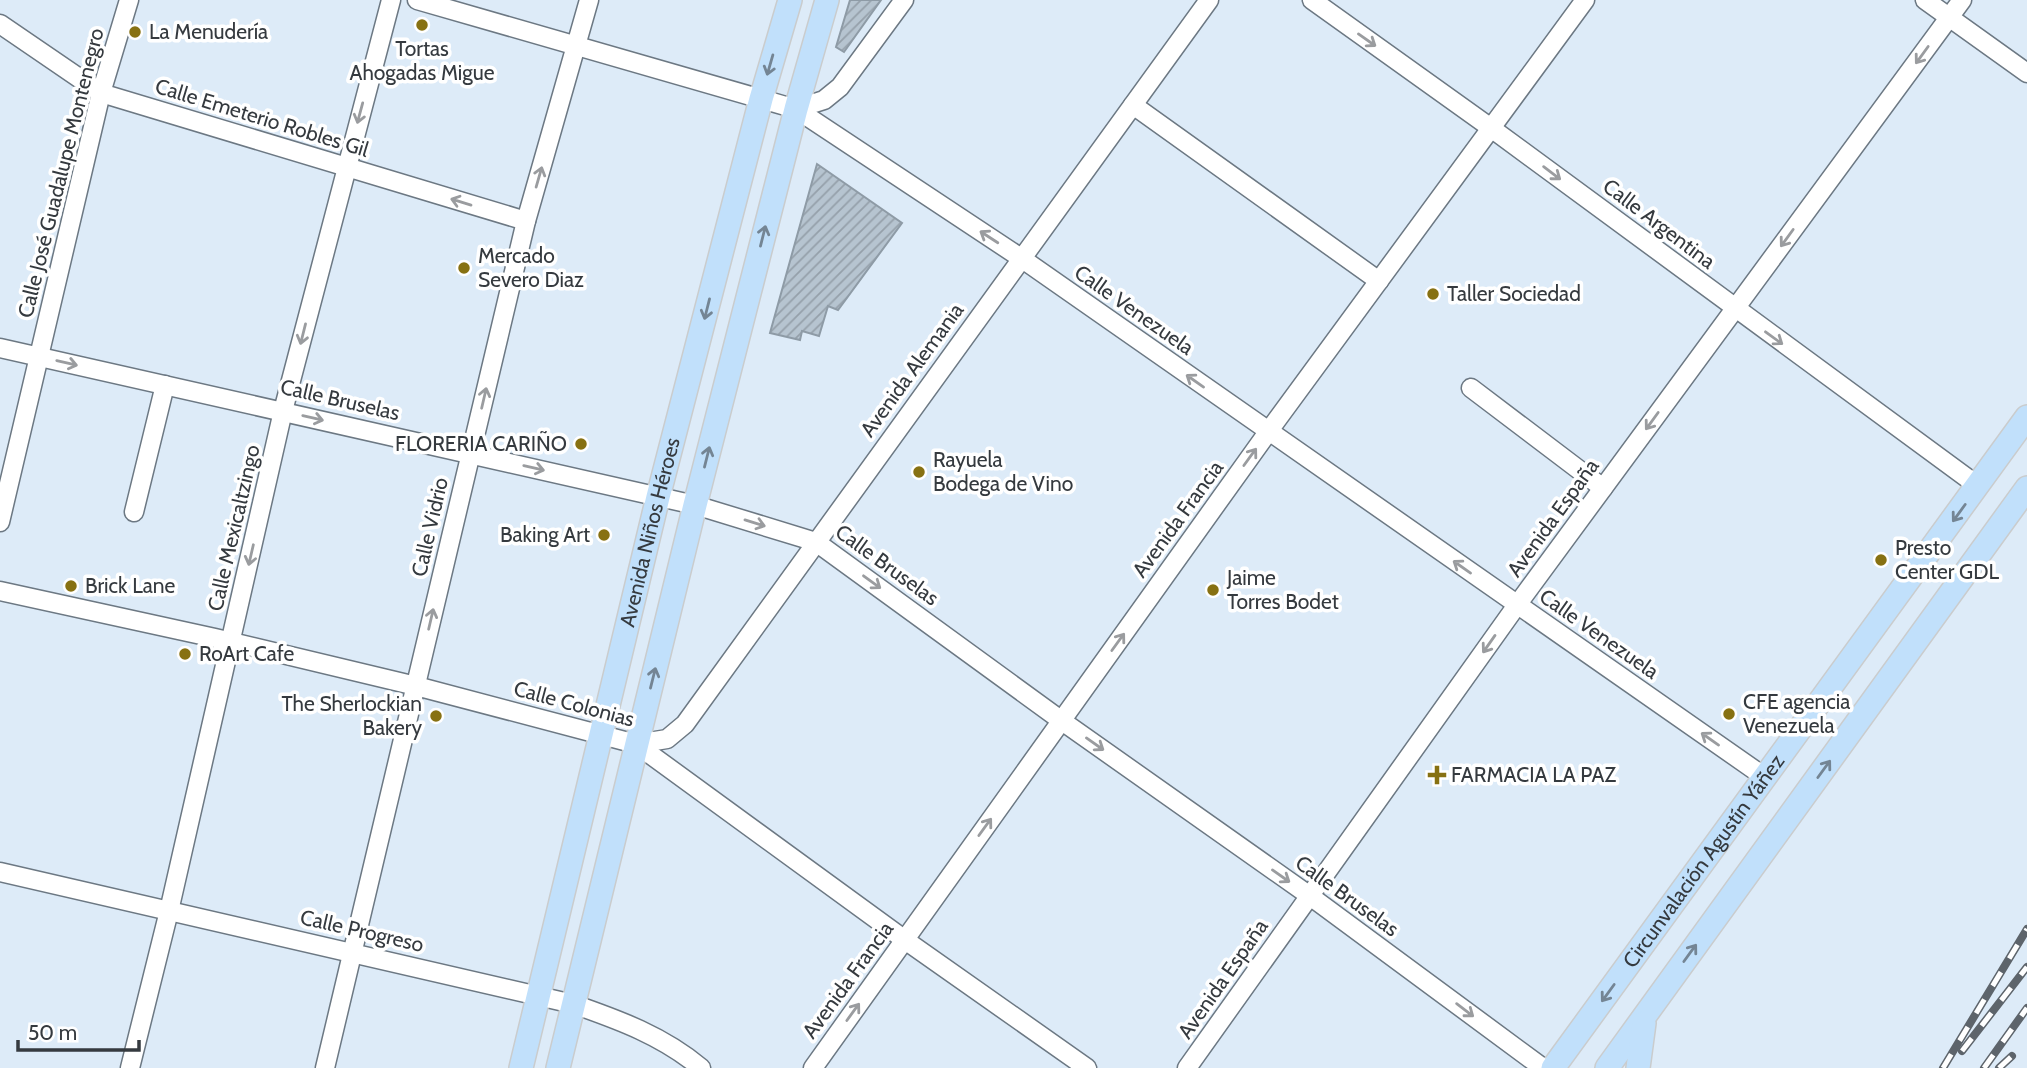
<svg xmlns="http://www.w3.org/2000/svg" width="2027" height="1068" viewBox="0 0 2027 1068" font-family="Cabin,sans-serif">
<style>
.building{fill:url(#building-hatch);stroke:#8e9ba6;stroke-width:2}
.lines{fill:none;stroke-linecap:round;stroke-linejoin:round}
.minor-casing{stroke:#6c7883;stroke-width:21}
.major-casing{stroke:#cacccd;stroke-width:26}
.minor{stroke:#fff;stroke-width:18}
.major{stroke:#c1e0fb;stroke-width:23}
.rail-casing{stroke:#5d646b;stroke-width:8}
.rail{stroke:#fff;stroke-width:5;stroke-dasharray:16;stroke-linecap:butt}
.oneway{stroke:#9a9c9f}
.oneway2{stroke:#748594}
.poi-dot{fill:#877112;stroke:#fff;stroke-width:2.5}
.labels{text-anchor:middle;stroke-width:7;stroke-linejoin:round;paint-order:stroke}
.poi-label{font-size:21px;fill:#353a3f;stroke:#fff;text-anchor:start}
.street-label{font-size:21px;fill:#353a3f;stroke:#fff}
</style>
<defs>
<pattern id="building-hatch" width="6" height="6" patternUnits="userSpaceOnUse" patternTransform="scale(1.75)"><rect width="6" height="6" fill="#b6c4d0"/><path d="M-1 1l2-2M0 6l6-6M5 7l2-2" fill="none" stroke="#95a0aa"/></pattern>
</defs>
<rect width="100%" height="100%" fill="#ddebf8"/>
<!-- building -->
<g class="building">
<path d="M850,0H881L844,52L836,47Z"/>
<path d="M817,164L902,223L838,310L828,306L819,336L802,331L800,340L770,333Z"/>
</g>
<g class="lines">
<!-- minor casing -->
<g class="minor-casing">
<g id="minor">
<path d="M417,0L796,109L1021,258L1766,778"/>
<path d="M1312,0L1491,128L1978,486"/>
<path d="M1925,0L2027,73"/>
<path d="M0,24L101,93L526,221"/>
<path d="M1133,105L1379,281"/>
<path d="M796,109L824,100L840,87L904,0"/>
<path d="M0,348L695,505L816,542L1062,721L1310,896L1543,1068"/>
<path d="M1471,388L1603,488"/>
<path d="M134,512L165,385"/>
<path d="M0,522L101,93L129,0"/>
<path d="M0,591L215,638L416,686L636,744L905,940L1087,1068"/>
<path d="M636,744L667,739L685,724L1209,0"/>
<path d="M0,872L573,1004C619,1020 663,1036 701,1068"/>
<path d="M130,1068L169,911L283,411L391,0"/>
<path d="M325,1068L526,221L589,0"/>
<path d="M813,1068L1268,432L1585,0"/>
<path d="M1187,1068L1517,605L1962,0"/>
</g>
</g>
<!-- major casing -->
<g class="major-casing">
<g id="major">
<path id="s1" d="M521,1068L658,497L761,99L790,0"/>
<path d="M558,1068L695,505L796,109L827,0"/>
<path id="s2" d="M1553,1068L2027,417"/>
<path d="M1607,1068L2027,488"/>
<path d="M1638,1068L1644,1023"/>
</g>
</g>
<!-- minor -->
<use href="#minor" class="minor"/>
<!-- major -->
<use href="#major" class="major"/>
<!-- rail casing -->
<g class="rail-casing">
<g id="rail">
<path d="M1962,1051L2027,967"/>
<path d="M1943,1068L2027,929"/>
<path d="M1984,1068L2027,1008"/>
<path d="M1999,1068L2012,1056"/>
</g>
</g>
<!-- rail -->
<use href="#rail" class="rail"/>
</g>
<!-- one-way arrows -->
<defs><path id="oneway-shaft" d="M-6 0H5M1.5-3L5.5 0L1.5 3" fill="none" stroke-width="1.6" stroke-linecap="round" stroke-linejoin="round" transform="scale(1.75)"/></defs>
<g class="oneway">
<use href="#oneway-shaft" transform="translate(1367 40) rotate(35)"/>
<use href="#oneway-shaft" transform="translate(1922 55) rotate(126)"/>
<use href="#oneway-shaft" transform="translate(360 113) rotate(105)"/>
<use href="#oneway-shaft" transform="translate(1552 173) rotate(37)"/>
<use href="#oneway-shaft" transform="translate(539 177) rotate(-74)"/>
<use href="#oneway-shaft" transform="translate(461 202) rotate(-163)"/>
<use href="#oneway-shaft" transform="translate(989 237) rotate(-147)"/>
<use href="#oneway-shaft" transform="translate(1787 238) rotate(126)"/>
<use href="#oneway-shaft" transform="translate(303 334) rotate(104)"/>
<use href="#oneway-shaft" transform="translate(1774 338) rotate(36)"/>
<use href="#oneway-shaft" transform="translate(67 363) rotate(13)"/>
<use href="#oneway-shaft" transform="translate(1195 381) rotate(-145)"/>
<use href="#oneway-shaft" transform="translate(484 398) rotate(-77)"/>
<use href="#oneway-shaft" transform="translate(313 418) rotate(13)"/>
<use href="#oneway-shaft" transform="translate(1652 421) rotate(126)"/>
<use href="#oneway-shaft" transform="translate(1250 457) rotate(-54)"/>
<use href="#oneway-shaft" transform="translate(534 468) rotate(13)"/>
<use href="#oneway-shaft" transform="translate(755 523) rotate(17)"/>
<use href="#oneway-shaft" transform="translate(251 555) rotate(103)"/>
<use href="#oneway-shaft" transform="translate(1462 567) rotate(-145)"/>
<use href="#oneway-shaft" transform="translate(872 582) rotate(36)"/>
<use href="#oneway-shaft" transform="translate(431 619) rotate(-77)"/>
<use href="#oneway-shaft" transform="translate(1118 642) rotate(-54)"/>
<use href="#oneway-shaft" transform="translate(1489 644) rotate(125)"/>
<use href="#oneway-shaft" transform="translate(1710 739) rotate(-145)"/>
<use href="#oneway-shaft" transform="translate(1095 744) rotate(35)"/>
<use href="#oneway-shaft" transform="translate(985 827) rotate(-54)"/>
<use href="#oneway-shaft" transform="translate(1281 876) rotate(35)"/>
<use href="#oneway-shaft" transform="translate(1465 1010) rotate(37)"/>
<use href="#oneway-shaft" transform="translate(853 1012) rotate(-54)"/>
</g>
<g class="oneway2">
<use href="#oneway-shaft" transform="translate(770 65) rotate(106)"/>
<use href="#oneway-shaft" transform="translate(763 236) rotate(-76)"/>
<use href="#oneway-shaft" transform="translate(707 309) rotate(104)"/>
<use href="#oneway-shaft" transform="translate(707 457) rotate(-76)"/>
<use href="#oneway-shaft" transform="translate(1959 513) rotate(126)"/>
<use href="#oneway-shaft" transform="translate(653 678) rotate(-76)"/>
<use href="#oneway-shaft" transform="translate(1824 769) rotate(-54)"/>
<use href="#oneway-shaft" transform="translate(1690 953) rotate(-54)"/>
<use href="#oneway-shaft" transform="translate(1608 993) rotate(126)"/>
</g>
<!-- markers -->
<g class="poi-dot">
<circle cx="422" cy="25" r="7"/>
<circle cx="135" cy="32" r="7"/>
<circle cx="464" cy="268" r="7"/>
<circle cx="1433" cy="294" r="7"/>
<circle cx="581" cy="444" r="7"/>
<circle cx="919" cy="472" r="7"/>
<circle cx="604" cy="535" r="7"/>
<circle cx="1881" cy="560" r="7"/>
<circle cx="71" cy="586" r="7"/>
<circle cx="1213" cy="590" r="7"/>
<circle cx="185" cy="654" r="7"/>
<circle cx="1729" cy="714" r="7"/>
<circle cx="436" cy="716" r="7"/>
<path d="M1433.5 764.5h7v7h7v7h-7v7h-7v-7h-7v-7h7z"/>
</g>
<g class="labels">
<!-- poi labels -->
<g class="poi-label">
<text x="149" y="39">La Menudería</text>
<text x="422" y="56" text-anchor="middle">Tortas<tspan x="422" dy="24">Ahogadas Migue</tspan></text>
<text x="478" y="263">Mercado<tspan x="478" dy="24">Severo Diaz</tspan></text>
<text x="1447" y="301">Taller Sociedad</text>
<text x="567" y="451" text-anchor="end">FLORERIA CARIÑO</text>
<text x="933" y="467">Rayuela<tspan x="933" dy="24">Bodega de Vino</tspan></text>
<text x="590" y="542" text-anchor="end">Baking Art</text>
<text x="1895" y="555">Presto<tspan x="1895" dy="24">Center GDL</tspan></text>
<text x="1227" y="585">Jaime<tspan x="1227" dy="24">Torres Bodet</tspan></text>
<text x="85" y="593">Brick Lane</text>
<text x="199" y="661">RoArt Cafe</text>
<text x="1743" y="709">CFE agencia<tspan x="1743" dy="24">Venezuela</tspan></text>
<text x="422" y="711" text-anchor="end">The Sherlockian<tspan x="422" dy="24">Bakery</tspan></text>
<text x="1451" y="782">FARMACIA LA PAZ</text>
</g>
<!-- street labels -->
<g class="street-label">
<text transform="translate(262 118) rotate(17)" y="7">Calle Emeterio Robles Gil</text>
<text transform="translate(61 173) rotate(-76)" y="7">Calle José Guadalupe Montenegro</text>
<text transform="translate(1659 224) rotate(37)" y="7">Calle Argentina</text>
<text transform="translate(1134 310) rotate(35)" y="7">Calle Venezuela</text>
<text transform="translate(912 370) rotate(-54)" y="7">Avenida Alemania</text>
<text transform="translate(340 400) rotate(13)" y="7">Calle Bruselas</text>
<text transform="translate(1553 518) rotate(-54)" y="7">Avenida España</text>
<text transform="translate(1178 519) rotate(-54)" y="7">Avenida Francia</text>
<text transform="translate(430 527) rotate(-77)" y="7">Calle Vidrio</text>
<text transform="translate(234 528) rotate(-77)" y="7">Calle Mexicaltzingo</text>
<text dy="7" stroke="none"><textPath href="#s1" startOffset="551">Avenida Niños Héroes</textPath></text>
<text transform="translate(887 565) rotate(36)" y="7">Calle Bruselas</text>
<text transform="translate(1599 634) rotate(35)" y="7">Calle Venezuela</text>
<text transform="translate(574 704) rotate(15)" y="7">Calle Colonias</text>
<text dy="7" stroke="none"><textPath href="#s2" startOffset="256">Circunvalación Agustín Yáñez</textPath></text>
<text transform="translate(1347 896) rotate(36)" y="7">Calle Bruselas</text>
<text transform="translate(362 931) rotate(13)" y="7">Calle Progreso</text>
<text transform="translate(1223 979) rotate(-55)" y="7">Avenida España</text>
<text transform="translate(848 980) rotate(-54)" y="7">Avenida Francia</text>
</g>
</g>
<!-- scale -->
<path d="M18 1040v10h121v-10" fill="none" stroke="#353a3f" stroke-width="3.5"/>
<text x="28" y="1040" font-size="21" fill="#353a3f" stroke="#ffffff" stroke-width="5" paint-order="stroke">50 m</text>
</svg>
